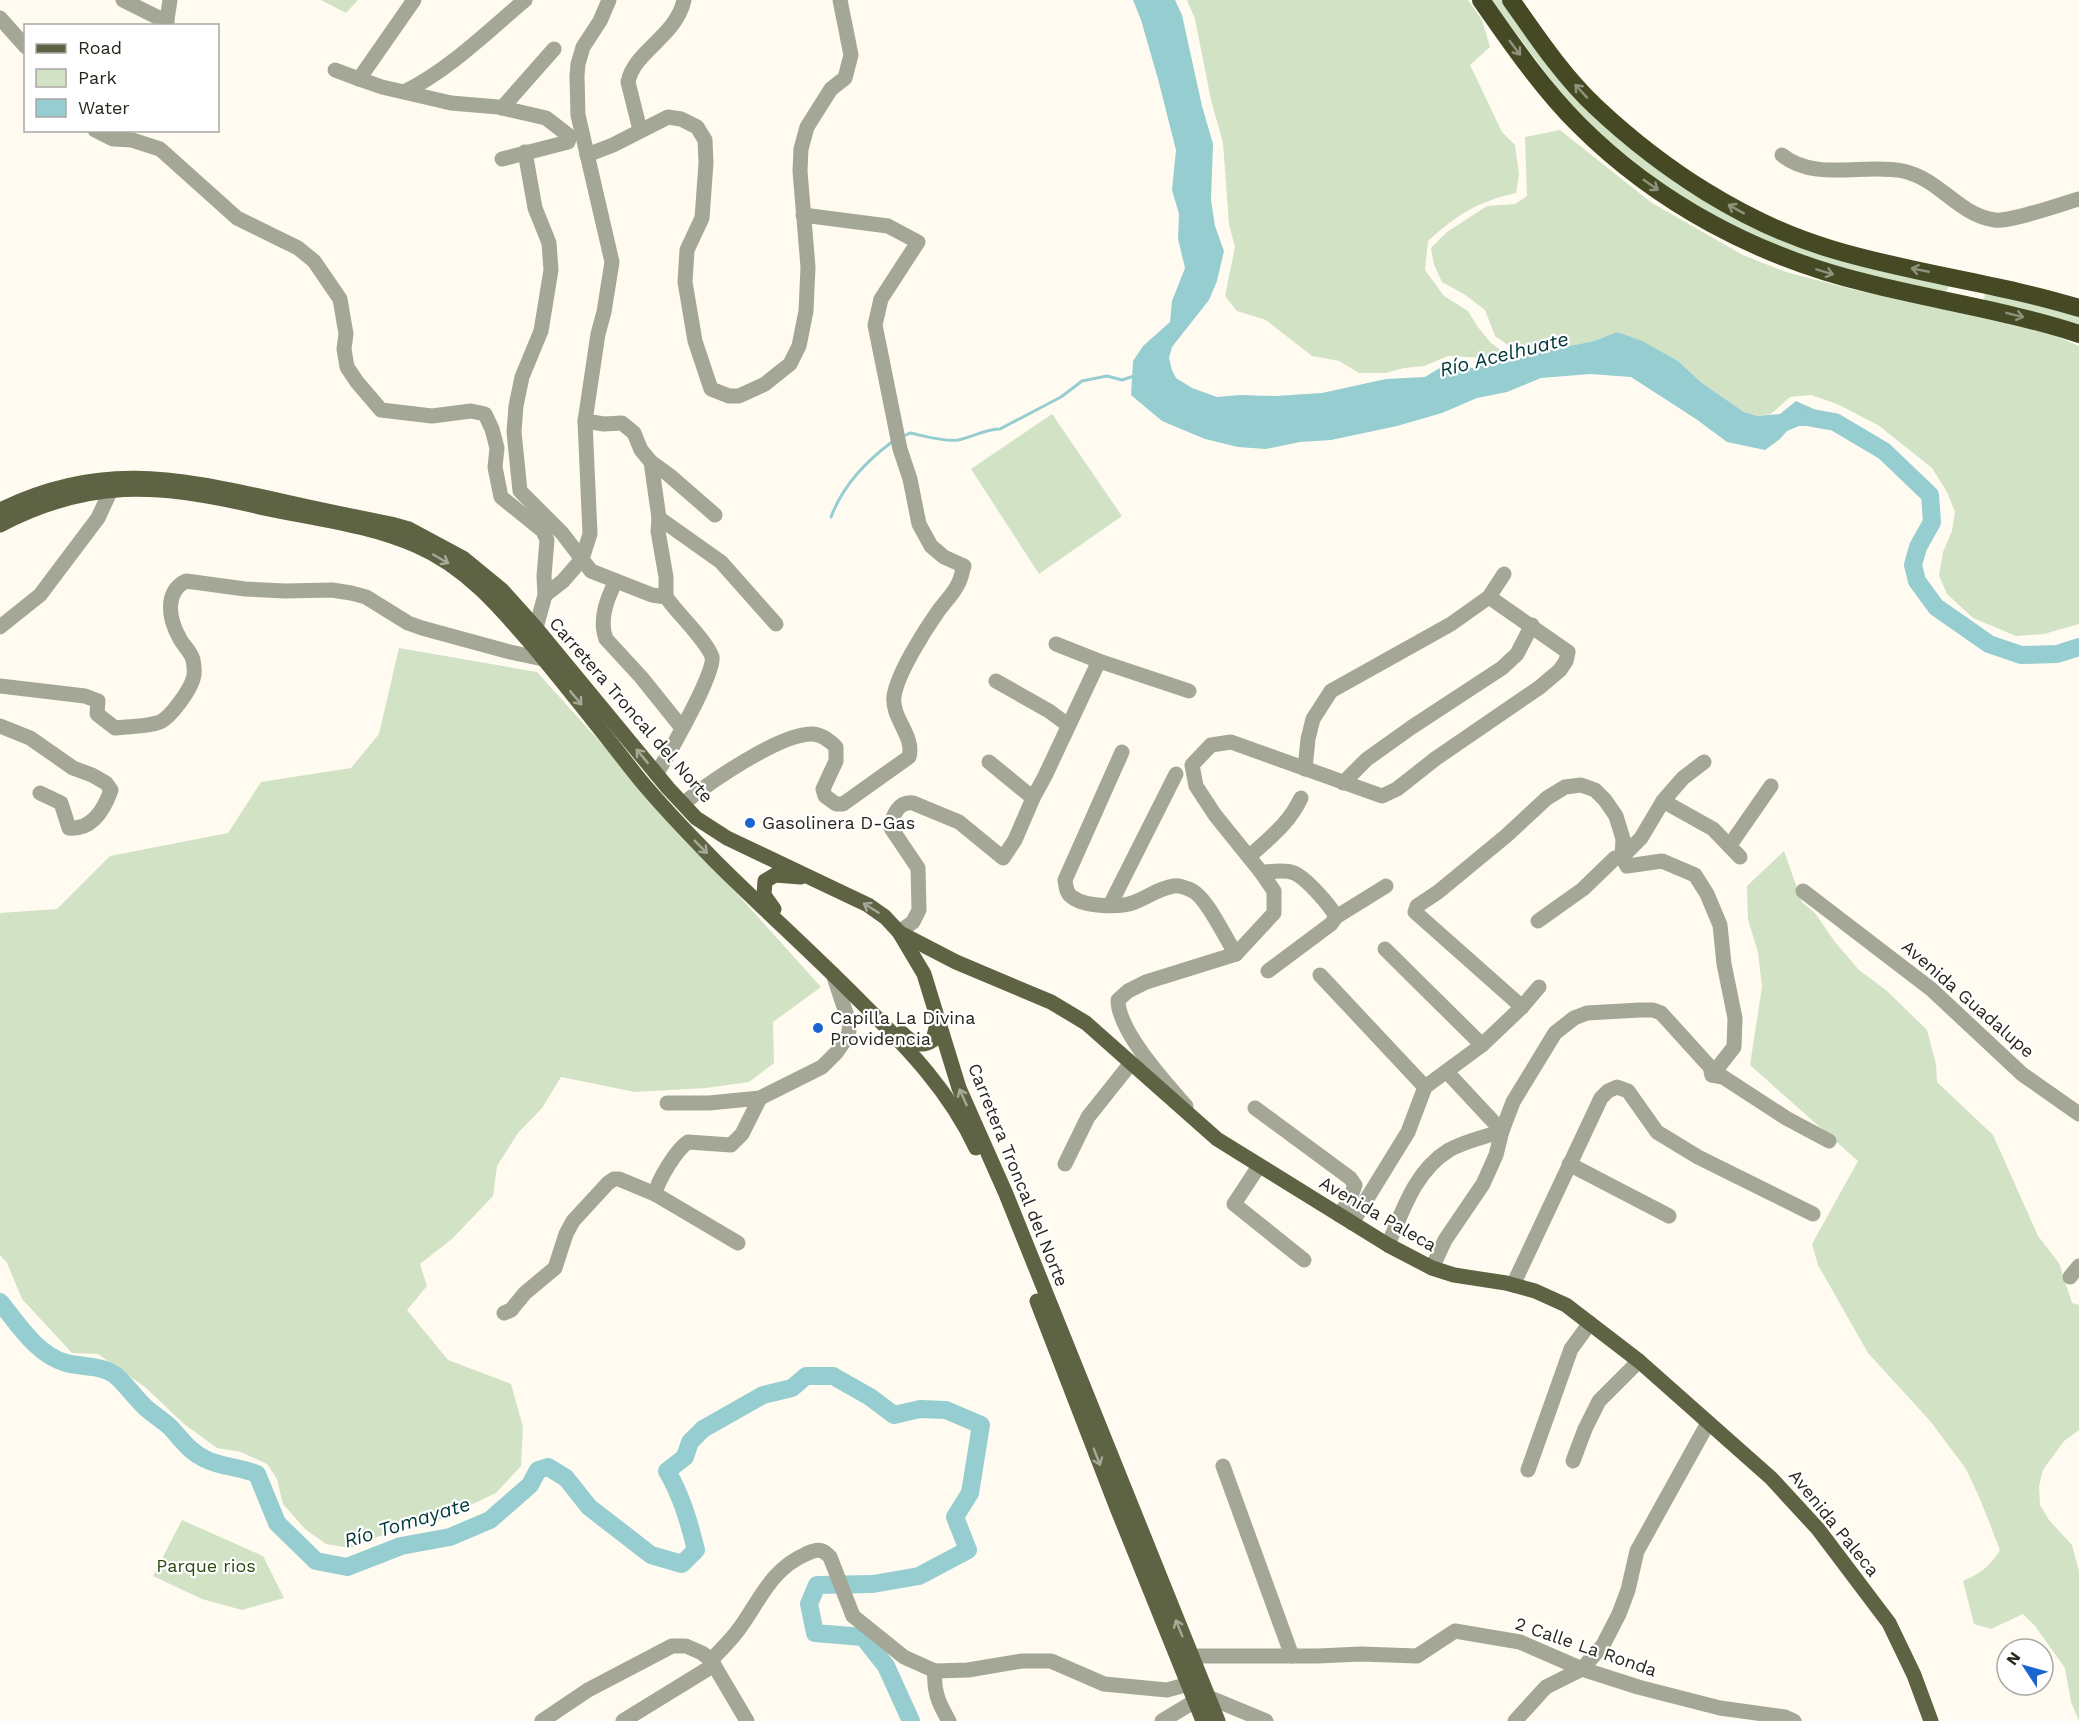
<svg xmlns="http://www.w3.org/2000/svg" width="2079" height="1721" viewBox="0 0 2079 1721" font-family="'Work Sans',sans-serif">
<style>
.green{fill:#d2e2c5}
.water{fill:#96cdd1}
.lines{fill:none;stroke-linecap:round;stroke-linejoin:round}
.stream{stroke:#96cdd1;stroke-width:3}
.river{stroke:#96cdd1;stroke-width:18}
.minor{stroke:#a4a795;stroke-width:15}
.major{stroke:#5d6343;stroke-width:15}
.highway{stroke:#454a25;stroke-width:18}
.oneway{stroke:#8f927c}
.oneway2{stroke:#a6a998}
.poi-dot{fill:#1b65d0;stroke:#fff;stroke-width:2}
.labels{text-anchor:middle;stroke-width:4.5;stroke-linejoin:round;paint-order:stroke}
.street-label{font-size:18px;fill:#29261c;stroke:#fff}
.poi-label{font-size:18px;fill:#29261c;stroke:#fff;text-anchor:start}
.park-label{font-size:18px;fill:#2f4912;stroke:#fff}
.water-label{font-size:20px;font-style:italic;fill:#00373a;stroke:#fff}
</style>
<rect width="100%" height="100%" fill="#fffbf1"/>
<!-- green -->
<g class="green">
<path d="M321,0H358L346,13Z"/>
<path d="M1187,0H1468L1482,20L1490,47L1470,65L1502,132L1515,145L1519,174L1516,193C1476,202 1457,215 1428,241L1425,270L1444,296L1468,311L1477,326L1491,343L1502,351L1484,358L1448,356L1424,366L1404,368L1386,373H1359L1339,361L1312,356L1266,320L1237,311L1225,296L1235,247L1229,224L1223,143L1211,100L1195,19Z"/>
<path d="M1491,0H1507L1525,28L1702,196L1950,285L1945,293L1874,279L1764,244L1678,197L1579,117Z"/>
<path d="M1560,130L1652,203L1743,255L1786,272L1855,290L1950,309L2051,334L2079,346V624L2044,634L2016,636L1973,618L1947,594L1939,576L1943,552L1952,531L1955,512L1947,492L1932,468L1878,425L1837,404L1811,395L1790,397L1771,414L1757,416L1744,412L1702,383L1678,361L1617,332L1594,341L1530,354L1516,351L1495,336L1485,310L1464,294L1442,282L1434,265L1431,248L1447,232L1487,206L1515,204L1527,196L1525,137Z"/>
<path d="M1985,292L2079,313V327L1984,301Z"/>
<path d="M1052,414L1122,516L1039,574L971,469Z"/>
<path d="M399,648L537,672L821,987L773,1022L774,1063L749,1082L706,1088L635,1092L561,1077L542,1108L518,1133L497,1166L493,1196L453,1238L420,1264L427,1286L407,1310L448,1360L511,1384L523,1427L521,1466L496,1493L441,1519L405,1526L350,1548L326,1544L305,1529L283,1504L277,1479L267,1464L241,1452L217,1448L184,1424L145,1387L98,1354L72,1353L22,1299L7,1263L0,1255V913L57,909L110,856L228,833L261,782L351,768L379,734Z"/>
<path d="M1784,851L1802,902L1815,913L1835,942L1859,970L1887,991L1927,1030L1936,1064L1937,1082L1993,1135L2038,1236L2059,1263L2072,1303L2079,1305V1430L2064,1441L2043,1470L2039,1486L2040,1505L2049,1520L2072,1545L2079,1571V1721L2071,1702L2065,1668L2035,1626L2023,1614L1991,1629L1974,1624L1963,1581C1980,1574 1990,1566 2000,1550L1980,1499L1966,1469L1931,1422L1868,1353L1818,1265L1812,1244L1858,1161L1750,1065L1762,987L1758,952L1748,920L1747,886Z"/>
<path d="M182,1520L263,1556L284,1598L242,1610L202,1599L153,1576Z"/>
</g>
<!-- water -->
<path class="water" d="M1133,0H1175L1182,15L1202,106L1213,144L1211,200L1215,226L1224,251L1217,281L1209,300L1172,347L1169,358L1172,370L1176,378L1192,388L1217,397L1240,395L1275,396L1322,393L1386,379L1425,377L1438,369L1452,364L1472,368L1492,363L1513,361L1530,354L1594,341L1617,332L1642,341L1678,361L1702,383L1744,412L1757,416L1780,414L1796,401L1816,410L1835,422L1816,426H1799L1787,431L1780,439L1765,450L1727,442L1696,419L1631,377L1590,374L1541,378L1507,392L1477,398L1442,413L1397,426L1331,440L1300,442L1266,449L1238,447L1205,439L1162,421L1131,395L1133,361L1143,346L1170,322L1172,301L1185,268L1178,239L1179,214L1172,190L1176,150L1158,79L1141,20Z"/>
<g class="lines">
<!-- stream -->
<g class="stream">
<path d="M906,435L910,433C926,436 943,442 958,440C973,437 985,429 1000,429L1061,397L1082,381L1107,376L1122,380L1134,376"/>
<path d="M831,517C843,485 865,462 892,442"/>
</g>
<!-- river -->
<g class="river">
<path d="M1812,418L1835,422L1884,451L1930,495L1932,522L1918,547L1913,565L1917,581L1936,607L1989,644L2021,655L2057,654L2079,647"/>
<path d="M0,1302C18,1324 37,1355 66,1363C81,1367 102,1365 115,1375C126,1384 135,1398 146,1408C154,1415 164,1421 171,1428C183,1441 189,1451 205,1459C221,1467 240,1467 257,1474L277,1523L316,1561L347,1567L401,1546L450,1537L490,1520L530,1485L538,1470L548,1467L566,1478L589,1507L651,1555L682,1564L696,1550C689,1522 682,1497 667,1471L685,1457L690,1442L703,1429L763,1395L792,1388L806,1376H833L870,1397L894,1415L920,1409L946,1410L981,1425L970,1493L955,1517L968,1550L919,1576L873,1584L817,1585L809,1604L815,1633L863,1637L886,1666L911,1721"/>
</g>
<!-- minor -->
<g class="minor">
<path d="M123,0L167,22"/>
<path d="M414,0L359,79L382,87L451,103L498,107L546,118L568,135L569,139L568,142L502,159"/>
<path d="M0,18L26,47"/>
<path d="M166,26L170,0"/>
<path d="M335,70L359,79"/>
<path d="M404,92C449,70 487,32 525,0"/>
<path d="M502,108L554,49"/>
<path d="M95,130L113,139L132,140L160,149L237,218L298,248L314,261L340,299L346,334L344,349L347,367L357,382L381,410L432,416L471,411L485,414L492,429L497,448L495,467L501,497L543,531L547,540L544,576L545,595L536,628"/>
<path d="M640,130L628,82C634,51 676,37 684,0"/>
<path d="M525,152L535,208L549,243L551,270L541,331L522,377L516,406L514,432L520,491L562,533L591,571L652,595L666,597C677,613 707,641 712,657C717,670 666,759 656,774"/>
<path d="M587,155L613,145L668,117L681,119L697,127L705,140L706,163L702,218L687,250L685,282L695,341L711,389L729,396H739L765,384L790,364L799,346L806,311L808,267L800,171L801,149L807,127L831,89L845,78L851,55L840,0"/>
<path d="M1782,155C1816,182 1864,163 1903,171C1940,179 1958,215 1995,220C2011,222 2061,204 2079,199"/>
<path d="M585,421L604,424L622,423L634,433L641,450L651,462L659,518L658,531L666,577V597"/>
<path d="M651,462L669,475L715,515"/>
<path d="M659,518L721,562L776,624"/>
<path d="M616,581C607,598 599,621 606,639L641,677L682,728"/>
<path d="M545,595L563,581L582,559L590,534L585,421L598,334L604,312L612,262L578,115L577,76L578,64L583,47L600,21L609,0"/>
<path d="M0,627L40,595L98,518L111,490"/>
<path d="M1056,644L1099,661"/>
<path d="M996,681L1049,711L1068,725"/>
<path d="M0,686L85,696L98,701L97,714L115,728C129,726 147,727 160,722C171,717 190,690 193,679C195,674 194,665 193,660C191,651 183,646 179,637C169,619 164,592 186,581L245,589L285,591L332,590L351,593L366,597L408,623L422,628L510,652L543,659"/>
<path d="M0,726L30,738L73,768L92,775L106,783L111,790C104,810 92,830 69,828L61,803L40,793"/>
<path d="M1122,752L1065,880C1066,886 1066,893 1072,897C1085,907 1120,908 1135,902C1148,897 1159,888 1174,886C1178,885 1187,888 1191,890C1207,897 1225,938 1236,954"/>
<path d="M989,762L1033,798"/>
<path d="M1305,769L1308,739L1313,719L1331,691L1451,624L1489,597L1504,574"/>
<path d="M1343,783L1367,759L1412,727L1502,668L1517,654L1532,625"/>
<path d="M1663,801L1713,829L1740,857"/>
<path d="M684,803C710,782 779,734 812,734C822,734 830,741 836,747V761L823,789L825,796L836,804H843L909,757C915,736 891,718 894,696C898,672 925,630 939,610C945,602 954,593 958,584C961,579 962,572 964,566L944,557L931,546L919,524L910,479L900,449L875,325L881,299L918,242L888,226L803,215"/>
<path d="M1730,845L1771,786"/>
<path d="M1249,857C1270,837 1288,825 1301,798"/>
<path d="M1261,872C1272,872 1284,869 1294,873C1305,877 1331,906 1336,917L1331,924L1268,971"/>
<path d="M1803,891L1931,989L2022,1074L2079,1114"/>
<path d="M1110,905L1176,774"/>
<path d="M1336,917L1386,886"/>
<path d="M1538,921L1583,889L1615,858L1622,857L1641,838L1663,801L1683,778L1704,762"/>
<path d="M899,932L913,922L919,910L918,868L891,828C892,815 899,801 913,803L959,822L1003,858L1015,840L1033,798L1045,776L1099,661L1189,691"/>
<path d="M1385,949L1482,1045"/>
<path d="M1320,975L1425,1087"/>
<path d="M1522,1007L1415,912L1417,906L1438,892L1506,836L1547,798L1565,787L1581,785L1595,790L1605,800L1616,816L1623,839L1622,857L1627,866L1662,861L1695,875L1707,894L1720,925L1724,964L1735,1018L1734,1047L1712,1075"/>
<path d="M667,1103H709L760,1098L822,1067L836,1053L848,1036L850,1025L833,974"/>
<path d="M1186,1106C1165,1082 1118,1031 1118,1000L1128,991L1146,982L1236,954L1274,913V891L1261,872L1215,815L1196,786L1192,765L1211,745L1231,742L1382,796L1397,789L1435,759L1540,687L1560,670L1566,661L1568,652L1489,597"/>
<path d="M1255,1108L1350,1178L1355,1185L1349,1201L1339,1215"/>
<path d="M1065,1164L1088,1117L1131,1063"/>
<path d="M1569,1164L1669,1216"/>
<path d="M1259,1166L1234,1204L1304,1260"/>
<path d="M1352,1223L1408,1132L1425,1087L1482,1045L1522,1007L1539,987"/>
<path d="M738,1243L655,1194C658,1180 676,1150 688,1142L731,1145L742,1134L760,1098"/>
<path d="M1388,1245C1403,1210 1415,1171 1449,1150C1465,1141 1485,1137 1502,1131L1447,1072"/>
<path d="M1432,1268L1445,1240L1483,1184L1496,1155L1502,1131L1513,1102L1555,1033L1574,1018L1587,1013L1640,1010H1653L1661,1013L1710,1067L1712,1075L1723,1077L1786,1118L1829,1141"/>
<path d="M2070,1277L2079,1266"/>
<path d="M1513,1285L1601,1098L1608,1091L1617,1087L1628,1091L1657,1132L1698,1157L1813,1214"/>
<path d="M504,1313L511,1310L525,1293L555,1268L566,1234L573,1221L608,1183L614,1179H619L655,1194"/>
<path d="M1573,1461L1585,1429L1599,1401L1639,1361"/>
<path d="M1223,1466L1292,1656"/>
<path d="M1528,1470L1571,1349L1590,1323"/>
<path d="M1191,1656H1318L1361,1654L1417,1656L1455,1631L1520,1642L1582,1669L1638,1687L1720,1708L1785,1717L1794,1721"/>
<path d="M711,1660C721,1650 731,1640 739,1629C761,1599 770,1570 806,1554C816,1549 822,1548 830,1557L853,1616L904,1657L935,1671L968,1670L1022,1661H1051L1104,1684L1167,1690L1189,1684"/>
<path d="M935,1671C933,1691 939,1704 949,1721"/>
<path d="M1208,1697L1266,1721"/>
<path d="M542,1721L588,1690L672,1646H686L702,1653L711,1660L747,1721"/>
<path d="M623,1721L714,1665"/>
<path d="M1162,1721L1195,1701"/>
<path d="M1515,1721L1546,1687L1582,1669L1603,1645L1619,1614L1628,1590L1637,1551L1708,1423"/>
</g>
<!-- major -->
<g class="major">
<path d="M0,510C98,462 172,477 273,499C312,508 351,516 391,524L409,529L463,558L502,590L536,628L668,788L696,818L727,838L868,905L885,917L899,932L924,974L959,1088L1006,1194L1218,1721"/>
<path d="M0,525C88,479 158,483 251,505C306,518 365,523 417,546C468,568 503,611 539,653C571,692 602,731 633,771C658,803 686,831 714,860C763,909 815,955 864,1005C907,1047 950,1092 976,1148"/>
<path d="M774,909L764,895L765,881L775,875L801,877"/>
<path d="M900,933L956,962L1051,1002L1086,1023L1217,1139L1388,1245L1432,1268L1454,1275L1506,1283L1535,1291L1566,1305L1639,1361L1771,1478L1818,1529L1889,1623L1914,1675L1931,1721"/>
<path d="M902,1033C912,1043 921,1048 933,1040L938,1020"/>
<path d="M1037,1301L1117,1508L1203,1721"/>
</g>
<!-- highway -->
<g class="highway">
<path d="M1481,0C1511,43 1542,88 1579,125C1658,204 1759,257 1867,283C1938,301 2009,311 2079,334"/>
<path d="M1511,0C1537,37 1563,76 1596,107C1662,169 1744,223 1831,249C1913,274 1998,283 2079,308"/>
</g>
</g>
<!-- one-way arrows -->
<defs><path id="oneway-shaft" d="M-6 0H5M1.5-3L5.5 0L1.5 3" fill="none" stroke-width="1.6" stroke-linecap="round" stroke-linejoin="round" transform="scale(1.5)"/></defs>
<g class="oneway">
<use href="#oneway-shaft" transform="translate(1515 48) rotate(53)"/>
<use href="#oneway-shaft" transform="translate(1581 91) rotate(-133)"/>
<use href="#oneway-shaft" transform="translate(1651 185) rotate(35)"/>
<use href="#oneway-shaft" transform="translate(1736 209) rotate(-151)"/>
<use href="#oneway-shaft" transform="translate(1920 270) rotate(-169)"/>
<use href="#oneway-shaft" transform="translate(1825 272) rotate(17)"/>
<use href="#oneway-shaft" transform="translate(2015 315) rotate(14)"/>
</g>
<g class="oneway2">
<use href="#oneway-shaft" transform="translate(441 559) rotate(30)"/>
<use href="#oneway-shaft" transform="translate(576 698) rotate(50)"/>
<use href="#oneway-shaft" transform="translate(642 756) rotate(-130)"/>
<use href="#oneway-shaft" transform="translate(701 847) rotate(45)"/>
<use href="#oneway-shaft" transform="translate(871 908) rotate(-148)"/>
<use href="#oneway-shaft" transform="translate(963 1097) rotate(-114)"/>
<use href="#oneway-shaft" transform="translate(1097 1457) rotate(69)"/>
<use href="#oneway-shaft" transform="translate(1179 1628) rotate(-112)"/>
</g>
<!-- markers -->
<g class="poi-dot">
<circle cx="750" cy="823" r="6"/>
<circle cx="818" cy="1028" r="6"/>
</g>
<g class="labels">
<!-- street labels -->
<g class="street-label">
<text transform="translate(631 710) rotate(49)" y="6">Carretera Troncal del Norte</text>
<text transform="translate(1968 999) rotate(41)" y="6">Avenida Guadalupe</text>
<text transform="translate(1018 1175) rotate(68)" y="6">Carretera Troncal del Norte</text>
<text transform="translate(1378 1214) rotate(30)" y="6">Avenida Paleca</text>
<text transform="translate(1834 1523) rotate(51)" y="6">Avenida Paleca</text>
<text transform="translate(1586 1647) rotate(19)" y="6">2 Calle La Ronda</text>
</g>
<!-- poi labels -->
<g class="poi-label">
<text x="762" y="829">Gasolinera D-Gas</text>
<text x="830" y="1024">Capilla La Divina<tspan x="830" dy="21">Providencia</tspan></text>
</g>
<!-- park labels -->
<g class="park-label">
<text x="206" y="1572">Parque rios</text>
</g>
<!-- water labels -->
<g class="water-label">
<text transform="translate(1504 354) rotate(-14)" y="7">Río Acelhuate</text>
<text transform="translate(407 1522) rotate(-17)" y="7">Río Tomayate</text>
</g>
</g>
<!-- legend -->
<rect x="24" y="24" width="195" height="108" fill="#ffffff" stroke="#a9a8a4" stroke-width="1.5"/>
<rect x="36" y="44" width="30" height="9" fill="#5d6343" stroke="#a9a8a4" stroke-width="1.5"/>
<text x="78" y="54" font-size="18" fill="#29261c">Road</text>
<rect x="36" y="69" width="30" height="18" fill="#d2e2c5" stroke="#a9a8a4" stroke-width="1.5"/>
<text x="78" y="84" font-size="18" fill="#29261c">Park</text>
<rect x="36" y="99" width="30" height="18" fill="#96cdd1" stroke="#a9a8a4" stroke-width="1.5"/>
<text x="78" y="114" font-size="18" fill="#29261c">Water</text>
<!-- north arrow -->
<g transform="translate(2025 1667) rotate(306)"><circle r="28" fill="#ffffff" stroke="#a9a8a4" stroke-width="1.5"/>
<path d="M0-4.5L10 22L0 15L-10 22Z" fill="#1b65d0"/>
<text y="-9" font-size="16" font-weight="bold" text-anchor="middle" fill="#29261c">N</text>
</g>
</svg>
